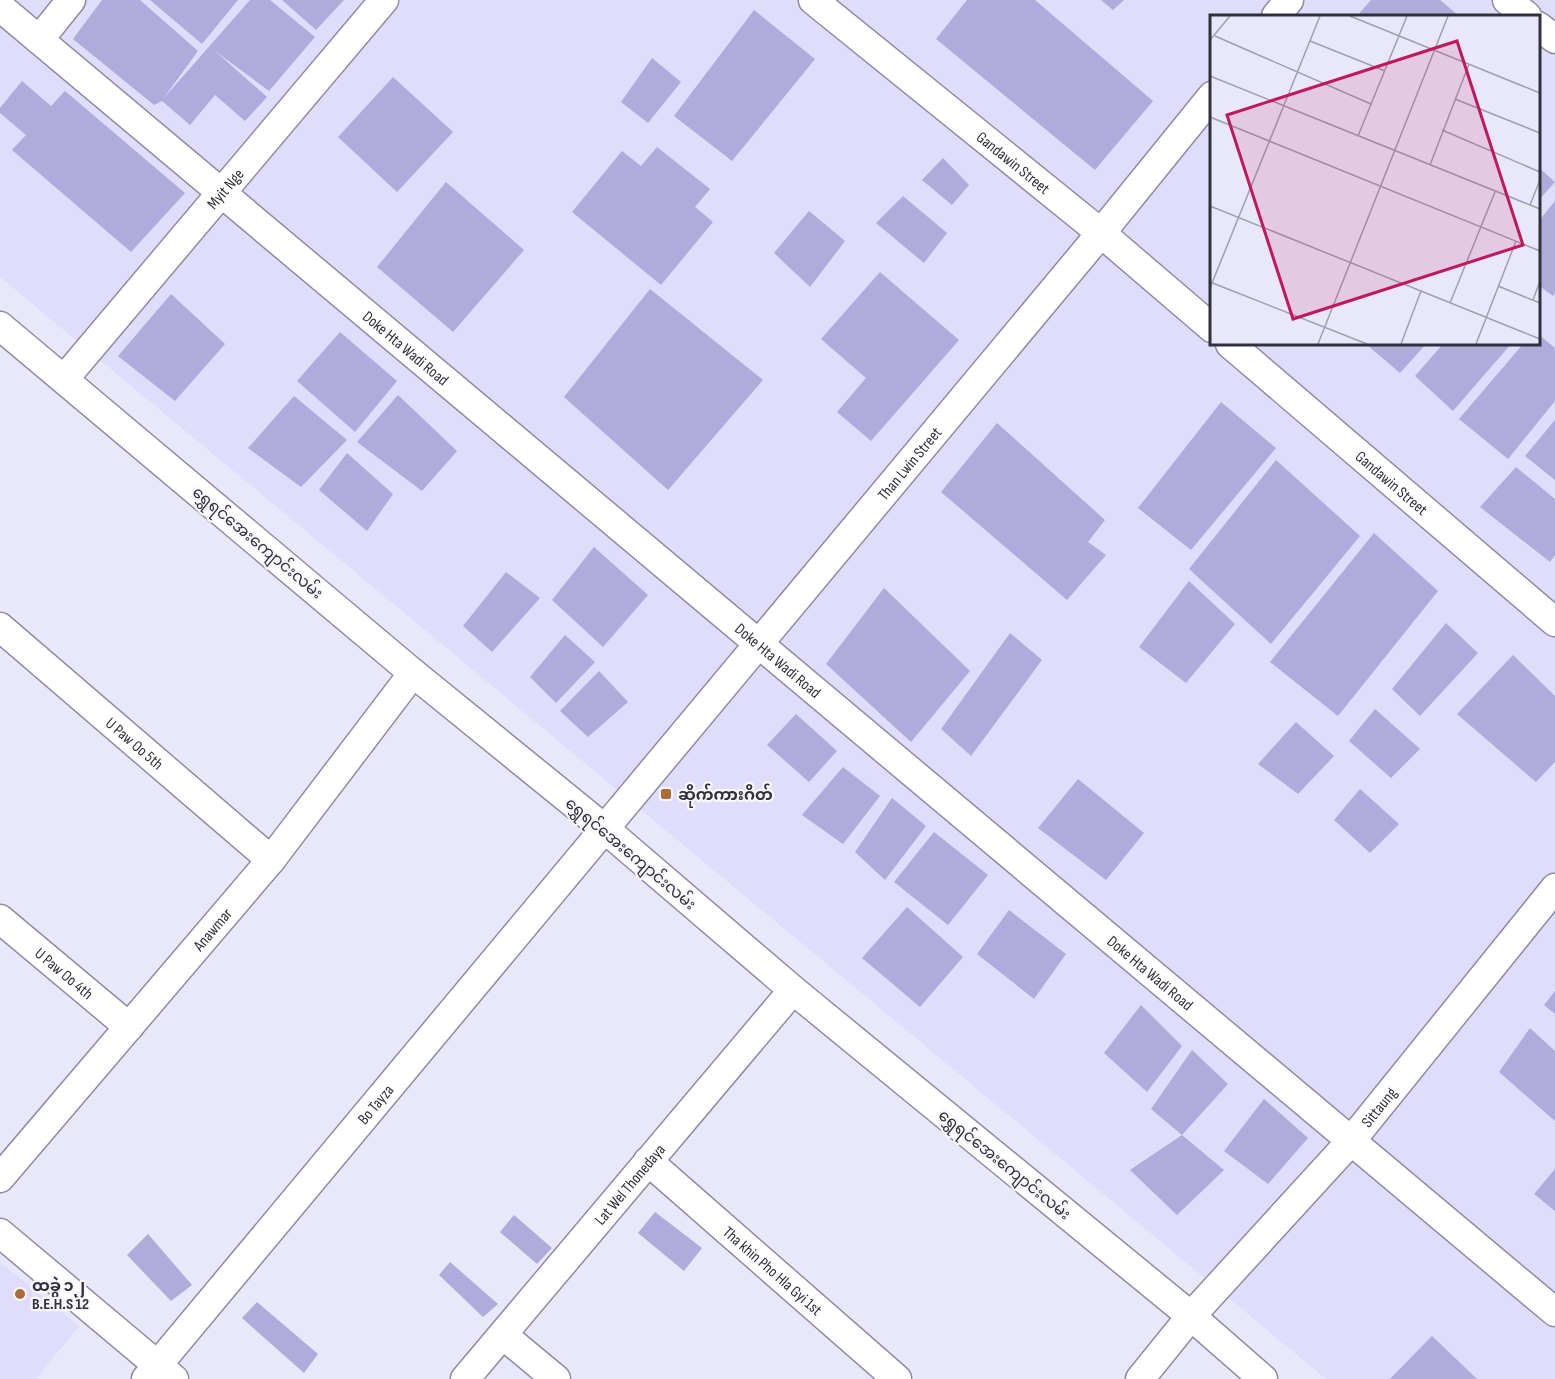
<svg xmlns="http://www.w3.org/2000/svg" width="1555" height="1379" viewBox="0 0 1555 1379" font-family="'Sofia Sans Condensed','Noto Sans Myanmar',sans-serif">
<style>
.built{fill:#dfddfb;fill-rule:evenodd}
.building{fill:#afabda}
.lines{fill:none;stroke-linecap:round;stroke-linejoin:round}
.minor-casing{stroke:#8e8ba7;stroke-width:31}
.minor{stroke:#fff;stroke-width:28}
.poi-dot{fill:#ac6c34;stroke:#f7f7fd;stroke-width:2}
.labels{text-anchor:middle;stroke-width:4.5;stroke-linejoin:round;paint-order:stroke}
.street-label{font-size:16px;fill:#31313c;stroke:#f7f7fd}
.poi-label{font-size:16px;font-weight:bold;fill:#31313c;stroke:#f7f7fd;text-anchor:start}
.inset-road{fill:none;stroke:#9f9fae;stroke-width:1.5}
.view{fill:#c2185b;fill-opacity:0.15;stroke:#c2185b;stroke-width:3}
.inset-edge{fill:none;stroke:#31313c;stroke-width:3}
</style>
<rect width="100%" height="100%" fill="#e9e8fa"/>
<!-- built -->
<g class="built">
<path d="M0,0H1555V1379H1326L0,277ZM1212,16H1538V344H1212Z"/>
<path d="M0,1262L79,1326L36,1379H0Z"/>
</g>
<!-- building -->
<g class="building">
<path d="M102,0H140L198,51L163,99L250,0H270L315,37L269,91L215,51L267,97L245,121L215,95L190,125L162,101L154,105L73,39Z"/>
<path d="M150,0H238L202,44Z"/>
<path d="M282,0H344L316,30Z"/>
<path d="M967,0H1035L1153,101L1095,170L936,39Z"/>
<path d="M1101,0H1124L1113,10Z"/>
<path d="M1371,0H1440L1459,16H1357Z"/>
<path d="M754,10L815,59L732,161L674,116Z"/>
<path d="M652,58L681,82L648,123L621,102Z"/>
<path d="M393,77L453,132L397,192L338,137Z"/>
<path d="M22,81L51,106L65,91L185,193L131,252L12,150L26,135L0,113V108Z"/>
<path d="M657,147L710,189L695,207L713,222L661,285L572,212L622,151L641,166Z"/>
<path d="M943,158L969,185L952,205L922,180Z"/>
<path d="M1538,167L1555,182L1538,201Z"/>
<path d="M446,182L524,250L453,332L377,267Z"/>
<path d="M903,196L947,233L924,263L876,223Z"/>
<path d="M1555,201V293L1553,296L1538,285V222Z"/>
<path d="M809,211L845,241L810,287L774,253Z"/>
<path d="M880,272L959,340L871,441L837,412L866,378L821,339Z"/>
<path d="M650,289L763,380L668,490L564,397Z"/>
<path d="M171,294L225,344L175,401L118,356Z"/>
<path d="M340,332L397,381L355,432L297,381Z"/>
<path d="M1538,334L1555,348V401L1508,459L1459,419L1523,344H1538Z"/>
<path d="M1366,344H1426L1400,373Z"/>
<path d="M1443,344H1511L1453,411L1415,376Z"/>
<path d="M398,395L457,451L422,491L357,442Z"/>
<path d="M294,396L347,440L301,487L248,448Z"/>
<path d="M1221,402L1276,448L1191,550L1138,508Z"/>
<path d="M1555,420V480L1525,456Z"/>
<path d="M997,423L1105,520L1088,542L1106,555L1067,600L941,492Z"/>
<path d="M347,453L393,494L367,531L319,490Z"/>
<path d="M1276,460L1360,536L1271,644L1189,569Z"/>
<path d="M1516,467L1555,499V555L1550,562L1480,507Z"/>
<path d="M1374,533L1438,591L1338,716L1270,662Z"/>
<path d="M594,547L648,595L603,647L552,600Z"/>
<path d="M506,572L540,598L492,652L463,626Z"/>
<path d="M1189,581L1235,624L1186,683L1139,647Z"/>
<path d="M884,588L970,671L911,742L826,664Z"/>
<path d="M1446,623L1478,653L1420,716L1392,689Z"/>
<path d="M1010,633L1042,660L971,756L941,729Z"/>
<path d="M565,635L595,662L556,703L530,677Z"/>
<path d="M1513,655L1555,696V762L1536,782L1457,714Z"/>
<path d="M599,671L628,702L588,737L560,711Z"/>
<path d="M1375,709L1420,749L1391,778L1349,741Z"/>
<path d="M796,714L837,751L809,782L767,745Z"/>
<path d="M1296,722L1334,756L1298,794L1258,764Z"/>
<path d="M843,767L880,796L843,844L802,815Z"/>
<path d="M1078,779L1144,833L1106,880L1038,828Z"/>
<path d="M1360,789L1399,824L1370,853L1334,820Z"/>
<path d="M892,798L926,826L885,880L855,852Z"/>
<path d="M934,832L988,875L948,925L894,882Z"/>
<path d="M907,907L963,957L920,1007L862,958Z"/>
<path d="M1009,910L1066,954L1034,999L977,954Z"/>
<path d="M1555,991V1014L1544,1005Z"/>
<path d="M1141,1005L1182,1046L1147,1092L1104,1053Z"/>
<path d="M1530,1028L1555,1051V1121L1499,1072Z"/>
<path d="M1192,1050L1228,1084L1182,1135L1224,1170L1177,1215L1130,1170L1182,1135L1151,1109Z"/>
<path d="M1264,1099L1308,1138L1268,1184L1224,1151Z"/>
<path d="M1555,1169V1211L1534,1194Z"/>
<path d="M655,1212L702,1248L684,1271L638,1233Z"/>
<path d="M514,1215L552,1248L537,1264L500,1232Z"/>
<path d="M148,1234L192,1285L171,1301L127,1255Z"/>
<path d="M450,1262L498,1304L483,1317L439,1275Z"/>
<path d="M257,1302L318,1354L304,1373L242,1318Z"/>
<path d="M1432,1336L1477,1379H1390Z"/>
</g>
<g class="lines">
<!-- minor casing -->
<g class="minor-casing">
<g id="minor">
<path id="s1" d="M813,0L1101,233L1212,328"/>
<path d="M1507,0L1527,16"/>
<path id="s2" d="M0,7L1555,1312"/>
<path d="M1276,16L1289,0"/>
<path d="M1538,26L1555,39"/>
<path d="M39,40L71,0"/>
<path d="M0,326L413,673L605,829L793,990L1191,1316L1263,1379"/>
<path id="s3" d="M1230,344L1555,622"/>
<path id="s4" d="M65,378L384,0"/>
<path id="s5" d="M0,627L271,860"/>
<path id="s6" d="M0,919L129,1027"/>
<path id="s7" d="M648,1161L897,1379"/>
<path id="s8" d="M0,1178L271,860L413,673"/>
<path d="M0,1233L174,1379"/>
<path d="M503,1335L556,1379"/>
<path id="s9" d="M146,1379L1101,233L1212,96"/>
<path id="s10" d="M465,1379L793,990"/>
<path id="s11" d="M1140,1379L1191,1316L1351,1141L1555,888"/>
</g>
</g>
<!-- minor -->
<use href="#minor" class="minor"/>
</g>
<!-- markers -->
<g class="poi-dot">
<rect x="660" y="788" width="12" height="12" rx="3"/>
<circle cx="20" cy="1294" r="6"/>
</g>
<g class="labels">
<!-- street labels -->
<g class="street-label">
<text dy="6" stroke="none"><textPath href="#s1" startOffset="258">Gandawin Street</textPath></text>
<text dy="6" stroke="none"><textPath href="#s4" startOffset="248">Myit Nge</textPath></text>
<text dy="6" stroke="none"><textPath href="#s2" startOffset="530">Doke Hta Wadi Road</textPath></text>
<text dy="6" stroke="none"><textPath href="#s9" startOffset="1192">Than Lwin Street</textPath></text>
<text dy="6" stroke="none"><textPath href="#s3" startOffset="213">Gandawin Street</textPath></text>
<text transform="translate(258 542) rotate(40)" y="6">ရွှေရင်အေးကျောင်းလမ်း</text>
<text dy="6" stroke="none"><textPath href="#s2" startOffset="1016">Doke Hta Wadi Road</textPath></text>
<text dy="6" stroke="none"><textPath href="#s5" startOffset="178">U Paw Oo 5th</textPath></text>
<text transform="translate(631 853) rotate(40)" y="6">ရွှေရင်အေးကျောင်းလမ်း</text>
<text dy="6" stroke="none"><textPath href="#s8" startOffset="327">Anawmar</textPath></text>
<text dy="6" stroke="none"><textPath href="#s2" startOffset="1502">Doke Hta Wadi Road</textPath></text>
<text dy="6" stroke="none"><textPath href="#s6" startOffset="84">U Paw Oo 4th</textPath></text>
<text dy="6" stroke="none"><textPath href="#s9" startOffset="358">Bo Tayza</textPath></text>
<text dy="6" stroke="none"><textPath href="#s11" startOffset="362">Sittaung</textPath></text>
<text transform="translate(1005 1164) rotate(39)" y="6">ရွှေရင်အေးကျောင်းလမ်း</text>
<text dy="6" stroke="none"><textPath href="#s10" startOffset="255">Lat Wel Thonedaya</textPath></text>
<text dy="6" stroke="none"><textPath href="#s7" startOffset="166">Tha khin Pho Hla Gyi 1st</textPath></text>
</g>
<!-- poi labels -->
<g class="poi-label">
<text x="678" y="800">ဆိုက်ကားဂိတ်</text>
<text x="32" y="1291">ထခွဲ ၁၂<tspan x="32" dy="18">B.E.H.S 12</tspan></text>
</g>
</g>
<!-- overview -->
<g transform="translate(1210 15)">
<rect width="330" height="330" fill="#e9e8fa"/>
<path class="inset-road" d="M140,1L330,78M5,21L161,89M0,25L20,1M100,26L175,56M0,61L330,194M245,84L330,118M0,102L330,236M232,115L330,157M148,121L197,1M220,150L259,49M320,190L330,165M0,191L330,324M0,267L157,329M288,271L330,288M0,273L110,1M323,285L330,266M240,288L285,177M108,329L238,1M191,329L211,276M266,329L306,226"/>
<path class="view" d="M247,26L313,230L83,304L17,100Z"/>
<rect width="330" height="330" class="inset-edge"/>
</g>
</svg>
